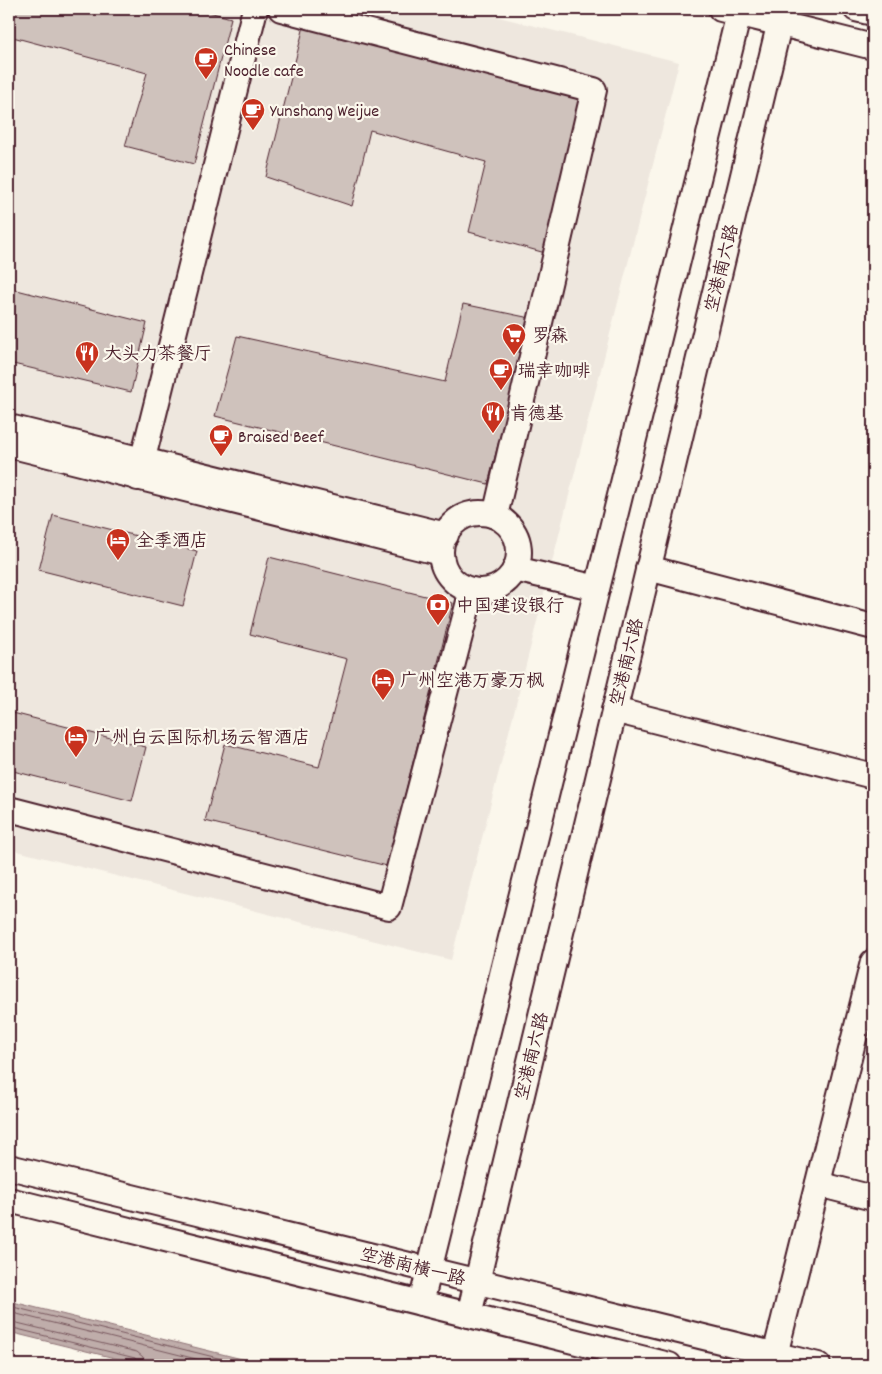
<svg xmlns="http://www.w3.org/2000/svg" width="882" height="1374" viewBox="0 0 882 1374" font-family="Dekko,'LXGW WenKai TC',sans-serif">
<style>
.built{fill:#eee7de}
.water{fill:#bfadaa;stroke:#907477}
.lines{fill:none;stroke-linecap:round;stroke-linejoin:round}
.shore{stroke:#79585e;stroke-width:1}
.building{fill:#cfc2bc;stroke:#4a1f2b}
.minor-casing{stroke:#4a1f2b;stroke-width:28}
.minor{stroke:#fbf7ec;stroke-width:24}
.labels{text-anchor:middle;stroke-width:4.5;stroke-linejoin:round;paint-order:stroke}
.poi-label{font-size:18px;fill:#4a1f2b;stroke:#fbf7ec;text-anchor:start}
.street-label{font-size:18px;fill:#4a1f2b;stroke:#fbf7ec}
</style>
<rect width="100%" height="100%" fill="#fbf7ec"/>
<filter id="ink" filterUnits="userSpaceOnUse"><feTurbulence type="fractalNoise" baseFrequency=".02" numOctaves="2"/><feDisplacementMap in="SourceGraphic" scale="10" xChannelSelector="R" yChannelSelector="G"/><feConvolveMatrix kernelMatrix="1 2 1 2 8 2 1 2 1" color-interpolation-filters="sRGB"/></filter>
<g filter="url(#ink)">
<!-- built -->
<path class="built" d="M9,9H467L679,62L451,960L9,849Z"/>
<!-- water -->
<path class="water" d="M9,1301L266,1365H143L9,1332Z"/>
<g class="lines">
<!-- shore -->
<g class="shore">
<path d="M9,1306L246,1365"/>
<path d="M9,1312L220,1365"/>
<path d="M9,1321L137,1352L143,1357L145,1365"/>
<path d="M9,1327L135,1358L139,1365"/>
</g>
</g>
<!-- building -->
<g class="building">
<path d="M9,9H198L231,18L194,164L125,146L147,73L9,36Z"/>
<path d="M304,26L583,95L549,254L469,232L486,162L370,130L352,206L266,177Z"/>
<path d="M9,288L147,323L131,392L9,363Z"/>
<path d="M463,304L530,318L488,484L215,416L237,336L445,382Z"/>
<path d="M53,515L197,551L183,606L39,570Z"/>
<path d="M269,557L453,603L387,866L205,821L225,744L319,767L347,659L250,634Z"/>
<path d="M9,712L146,747L132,801L9,770Z"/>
</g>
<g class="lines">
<!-- minor casing -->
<g class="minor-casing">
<g id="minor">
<path d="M281,9L594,90L495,516"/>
<path d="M721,9L873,47"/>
<path d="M856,9L873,13"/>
<path d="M9,427L446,535"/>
<path d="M9,445L441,553"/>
<path d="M138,478L255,9"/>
<circle cx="480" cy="552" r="39"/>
<path d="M648,568L873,627"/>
<path d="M515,569L597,588"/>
<path d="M614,710L873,776"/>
<path d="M9,809L389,907L472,590"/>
<path d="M9,1167L818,1365"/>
<path d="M818,1184L873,1198"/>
<path d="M9,1200L669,1365"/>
<path d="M421,1303L740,9"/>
<path d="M469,1315L783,9"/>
<path d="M775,1355L873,962"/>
</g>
</g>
<!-- minor -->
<use href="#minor" class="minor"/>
</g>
</g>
<!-- icons -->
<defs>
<g id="cafe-pin" transform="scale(1.25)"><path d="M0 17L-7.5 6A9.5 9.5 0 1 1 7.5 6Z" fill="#c8321e" stroke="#fbf7ec"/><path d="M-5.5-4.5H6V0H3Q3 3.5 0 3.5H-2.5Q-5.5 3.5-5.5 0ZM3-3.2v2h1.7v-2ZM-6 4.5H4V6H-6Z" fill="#fff"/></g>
<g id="supermarket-pin" transform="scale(1.25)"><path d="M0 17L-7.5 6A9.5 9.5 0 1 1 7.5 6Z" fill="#c8321e" stroke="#fbf7ec"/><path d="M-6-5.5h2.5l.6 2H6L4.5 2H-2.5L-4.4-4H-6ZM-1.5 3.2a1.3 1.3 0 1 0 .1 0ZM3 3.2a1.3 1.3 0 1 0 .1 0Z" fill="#fff"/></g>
<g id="restaurant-pin" transform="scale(1.25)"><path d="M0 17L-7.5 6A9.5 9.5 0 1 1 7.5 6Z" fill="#c8321e" stroke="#fbf7ec"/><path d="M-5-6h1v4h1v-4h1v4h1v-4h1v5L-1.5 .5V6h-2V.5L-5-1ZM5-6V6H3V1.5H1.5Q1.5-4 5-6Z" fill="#fff"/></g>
<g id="hotel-pin" transform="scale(1.25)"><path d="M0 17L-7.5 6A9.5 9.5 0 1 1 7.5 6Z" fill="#c8321e" stroke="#fbf7ec"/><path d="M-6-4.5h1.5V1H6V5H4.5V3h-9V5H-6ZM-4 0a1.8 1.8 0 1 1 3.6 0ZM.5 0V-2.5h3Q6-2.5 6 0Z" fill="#fff"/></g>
<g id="bank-pin" transform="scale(1.25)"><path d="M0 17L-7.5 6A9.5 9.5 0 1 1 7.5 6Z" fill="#c8321e" stroke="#fbf7ec"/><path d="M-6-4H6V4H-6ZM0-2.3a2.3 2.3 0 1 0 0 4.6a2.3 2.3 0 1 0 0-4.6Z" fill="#fff"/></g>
</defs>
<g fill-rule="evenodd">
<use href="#cafe-pin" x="206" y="59"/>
<use href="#cafe-pin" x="253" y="110"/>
<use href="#supermarket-pin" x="514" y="335"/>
<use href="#restaurant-pin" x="87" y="353"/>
<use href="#cafe-pin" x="501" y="370"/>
<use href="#restaurant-pin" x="493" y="413"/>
<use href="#cafe-pin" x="221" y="436"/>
<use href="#hotel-pin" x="118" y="540"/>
<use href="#bank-pin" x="438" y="605"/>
<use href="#hotel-pin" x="383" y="680"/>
<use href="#hotel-pin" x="76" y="737"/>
</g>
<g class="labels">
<!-- poi labels -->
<g class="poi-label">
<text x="224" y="55">Chinese<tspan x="224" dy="21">Noodle cafe</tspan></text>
<text x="270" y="116">Yunshang Weijue</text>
<text x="532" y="341">罗森</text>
<text x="104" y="359">大头力茶餐厅</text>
<text x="518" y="376">瑞幸咖啡</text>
<text x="510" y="419">肯德基</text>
<text x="238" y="442">Braised Beef</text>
<text x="136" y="546">全季酒店</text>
<text x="456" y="611">中国建设银行</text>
<text x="400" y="686">广州空港万豪万枫</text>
<text x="94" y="743">广州白云国际机场云智酒店</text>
</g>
<!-- street labels -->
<g class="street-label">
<text transform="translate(721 268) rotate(-76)" y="6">空港南六路</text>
<text transform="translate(626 662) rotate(-76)" y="6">空港南六路</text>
<text transform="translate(531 1056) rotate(-76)" y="6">空港南六路</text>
<text transform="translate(413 1266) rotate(14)" y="6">空港南横一路</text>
</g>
</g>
<!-- margin -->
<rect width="882" height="1374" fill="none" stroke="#fbf7ec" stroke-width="30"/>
<rect x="15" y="15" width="852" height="1344" fill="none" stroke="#4a1f2b" stroke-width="2" filter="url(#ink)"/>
</svg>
